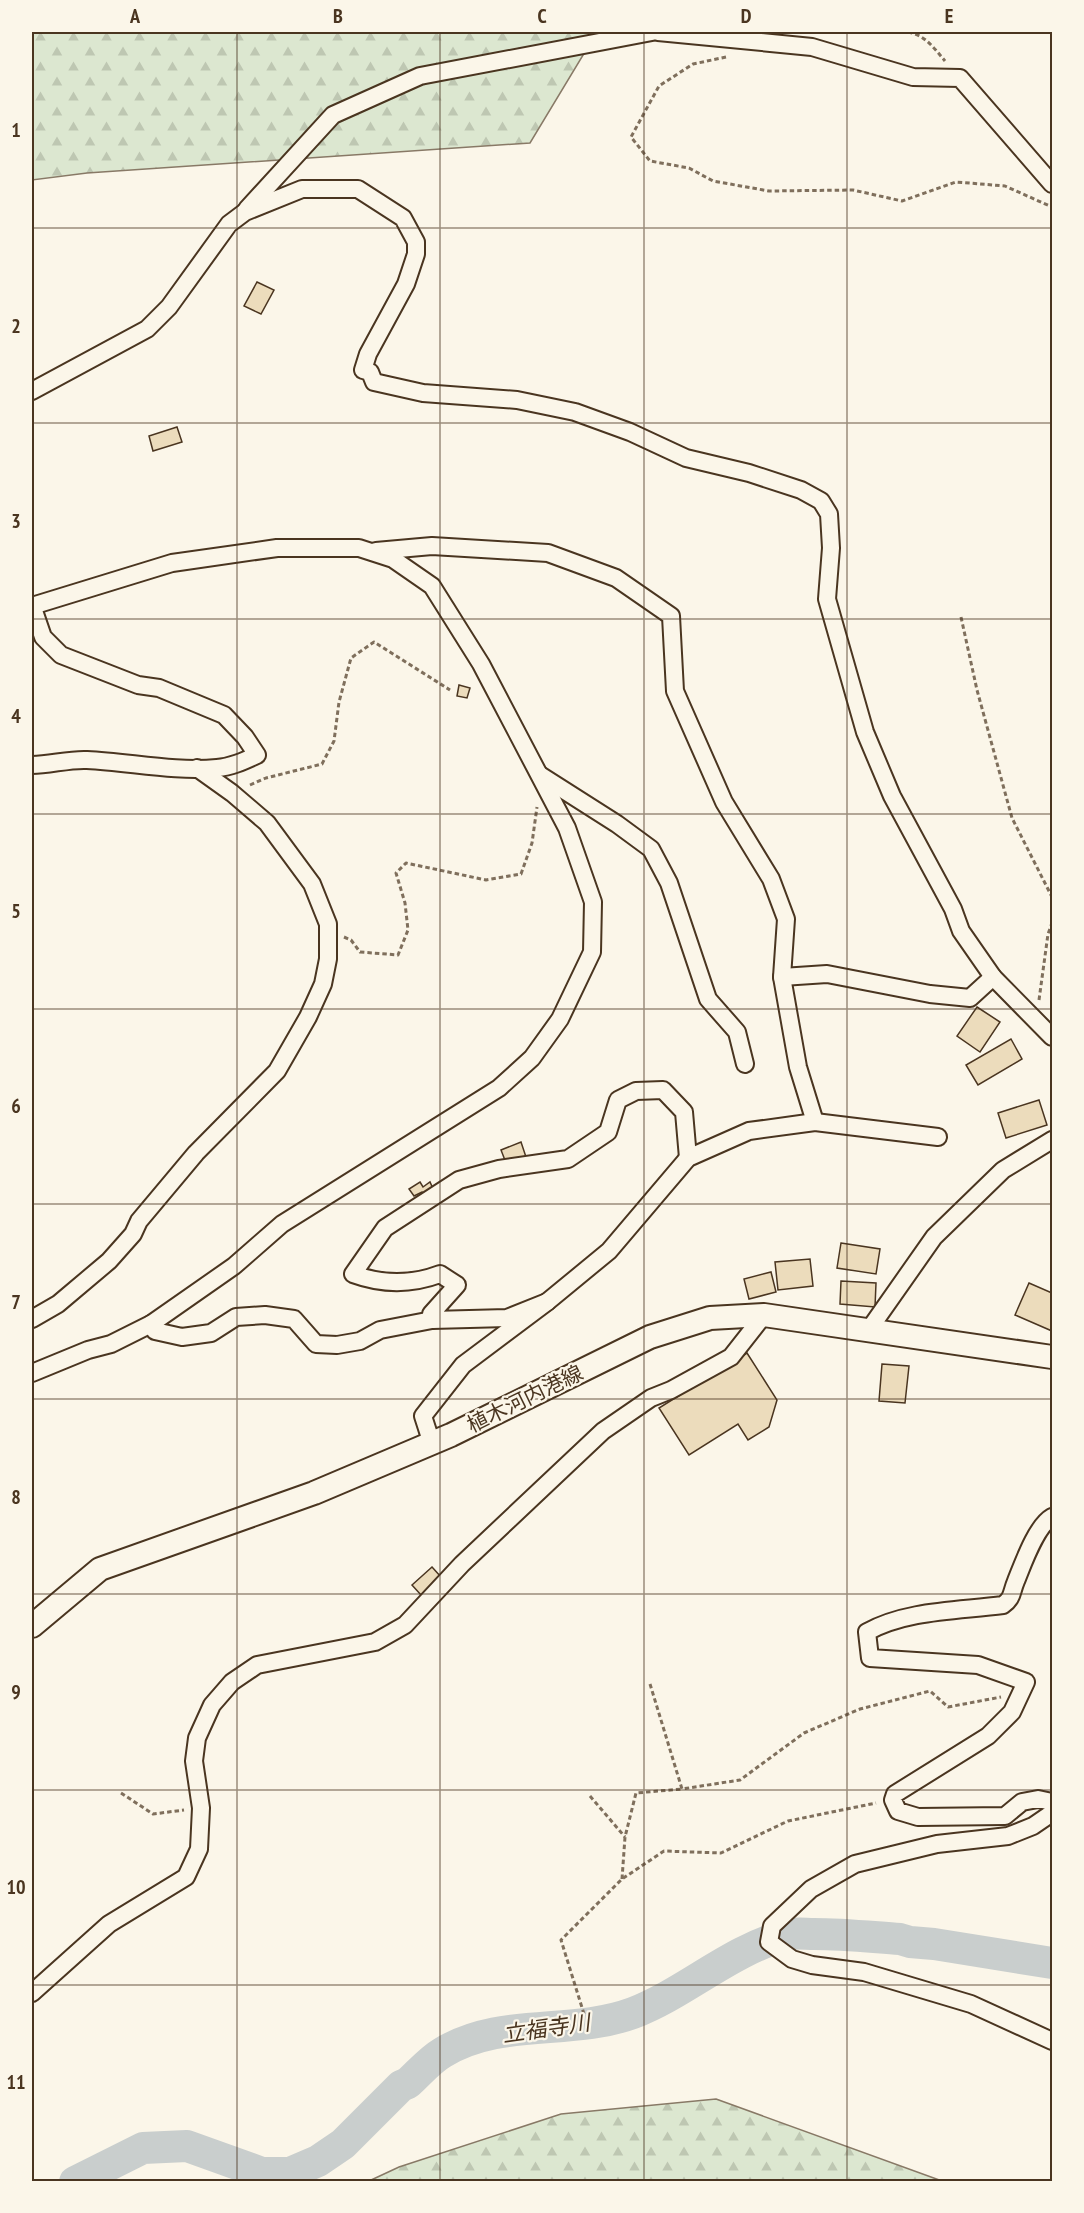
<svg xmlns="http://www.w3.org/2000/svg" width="1084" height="2213" viewBox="0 0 1084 2213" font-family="'PT Sans Narrow','Noto Sans JP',sans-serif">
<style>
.forest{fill:url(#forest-firs);stroke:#887966;stroke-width:1.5}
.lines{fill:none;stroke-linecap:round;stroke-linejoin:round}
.river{stroke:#c9cecd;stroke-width:32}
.building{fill:#ecdcbc;stroke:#4a3520;stroke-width:1.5}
.street-casing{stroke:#4a3520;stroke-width:20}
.secondary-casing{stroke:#4a3520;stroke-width:26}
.path{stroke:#7f6f5c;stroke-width:3;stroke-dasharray:4.5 3;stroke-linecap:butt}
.street{stroke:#fbf6e9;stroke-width:16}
.secondary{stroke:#fbf6e9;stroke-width:22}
.grid{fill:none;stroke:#4a3520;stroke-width:1.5;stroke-opacity:0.55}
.labels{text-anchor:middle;stroke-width:4.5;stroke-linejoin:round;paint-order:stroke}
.street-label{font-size:21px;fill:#4a3520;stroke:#fbf6e9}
.water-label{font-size:22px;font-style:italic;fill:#4a3520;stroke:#fbf6e9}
.neatline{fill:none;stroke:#4a3520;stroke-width:2}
.grid-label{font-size:20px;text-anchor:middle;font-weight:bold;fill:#4a3520}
</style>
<defs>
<pattern id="forest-firs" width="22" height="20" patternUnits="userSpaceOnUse" patternTransform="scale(1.5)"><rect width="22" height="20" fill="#dce7d0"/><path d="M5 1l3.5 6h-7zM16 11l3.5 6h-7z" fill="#bec7b2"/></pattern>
</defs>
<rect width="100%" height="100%" fill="#fbf6e9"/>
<!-- forest -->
<g class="forest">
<path d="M32,32H597L530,143L87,173L32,180Z"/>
<path d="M716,2099L942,2181H369L399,2167L561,2114Z"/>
</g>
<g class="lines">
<!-- river -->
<path class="river" d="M75,2182L143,2148L187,2146L262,2173H290L318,2161L343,2144L401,2086L408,2083C419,2073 430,2060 442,2053C500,2017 571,2036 633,2013C687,1992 730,1950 787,1935C795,1932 805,1934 814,1934C843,1934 871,1937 900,1939L910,1942L934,1944L1052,1963"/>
</g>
<!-- building -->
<g class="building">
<path d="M257,282L274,290L261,314L244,306Z"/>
<path d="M177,427L182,442L153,451L149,436Z"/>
<path d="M459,685L470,688L467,698L457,696Z"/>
<path d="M977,1007L1000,1022L980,1052L957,1036Z"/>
<path d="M1011,1039L1022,1059L978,1085L966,1065Z"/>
<path d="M1039,1100L1047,1125L1006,1138L998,1113Z"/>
<path d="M521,1142L527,1160L508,1168L501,1150Z"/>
<path d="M420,1182L423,1187L430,1182L434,1191L424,1197L422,1192L414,1196L409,1189Z"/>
<path d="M841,1243L880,1249L876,1274L837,1268Z"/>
<path d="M810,1259L813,1286L778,1290L775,1262Z"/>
<path d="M771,1272L776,1292L749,1299L744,1279Z"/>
<path d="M841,1281L876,1283L875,1307L840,1304Z"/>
<path d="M1029,1283L1052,1293V1331L1015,1315Z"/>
<path d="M747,1353L777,1400L769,1427L748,1440L738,1424L689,1455L659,1408Z"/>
<path d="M882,1364L909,1366L905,1403L879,1401Z"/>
<path d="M432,1567L441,1577L421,1595L412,1585Z"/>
</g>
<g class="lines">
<!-- street casing -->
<g class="street-casing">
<g id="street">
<path d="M658,32L812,47L913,77L960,78L1052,184"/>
<path d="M247,209L333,115L420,76L652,32"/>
<path d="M32,391L147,329L169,307L229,224L245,212L302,189H358L403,218L416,242V254L406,284L368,354L363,370L370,372L374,382L423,393L517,400L575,412L630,432L686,458L749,473L801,490L821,501L829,514L831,548L827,599L865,732L892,796L953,909L961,931L993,977L1052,1037"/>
<path d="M376,551L432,546L548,553L616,578L671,616L675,691L724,802L771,879L786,919L782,977L798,1067L815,1122"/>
<path d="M32,606L172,563L277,548H359L393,559L432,586L481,664L567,828L593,902L592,952L560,1019L532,1058L499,1088L282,1224L234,1266L151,1324L111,1344L88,1350L32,1373"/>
<path d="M32,765C50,765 69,759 87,760C130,762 174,772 217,768C231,767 244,761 257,755L245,737L224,715L159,688L138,685L61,655L43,637L32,605"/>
<path d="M540,775L617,824L651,849L669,883L708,999L737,1032L745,1064"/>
<path d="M782,977L827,974L930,994L970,998L993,977"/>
<path d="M547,1302L507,1318L432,1320L431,1314L457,1285L440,1274C411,1285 383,1285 353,1274L385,1228L459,1180L499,1169L568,1159L608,1132L618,1100L636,1091L663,1090L684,1112L688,1158"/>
<path d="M32,1319L58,1304L109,1261L133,1234L139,1221L196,1153L277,1071L308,1017L323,984L328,959V924L312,884L267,823L232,793L197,768"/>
<path d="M151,1324L155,1331L182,1337L211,1333L236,1317L265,1315L294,1319L316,1344L337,1345L360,1341L380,1330L432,1320"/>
<path d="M868,1331L934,1237L1003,1170L1052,1140"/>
<path d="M432,1444L423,1416L463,1365L547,1302L609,1251L688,1158L749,1131L815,1122L938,1137"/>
<path d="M1052,1517C1036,1526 1023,1564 1016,1581C1011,1593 1013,1598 1003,1605C958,1611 907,1610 867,1632L870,1658L978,1665L1026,1682L1012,1712L988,1736L895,1794L893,1800L898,1811L918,1817L1005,1816L1022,1802L1038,1799L1052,1802"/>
<path d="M1052,1813L1033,1826L1008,1836L937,1844L855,1864L811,1889L772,1926L769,1942L792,1959L812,1965L864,1972L971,2004L1052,2041"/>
<path d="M32,1993L109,1924L186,1877L199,1849L201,1808L194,1761L197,1738L212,1705L232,1682L257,1665L375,1642L405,1625L462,1564L603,1431L651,1398L671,1390L731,1357L764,1315"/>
</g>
</g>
<!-- secondary casing -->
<g class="secondary-casing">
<path id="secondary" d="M32,1626L100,1569L314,1493L451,1435L650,1337L710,1318L764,1315L1052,1357"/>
</g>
<!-- path -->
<g class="path">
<path d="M908,32C925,35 934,48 945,61"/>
<path d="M726,57L693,64L659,86L631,137L650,161L689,168L713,181L769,191L853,190L902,201L956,182L1005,186L1052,207"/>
<path d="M961,617L977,690L1012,818L1052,897"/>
<path d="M250,785L266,778L322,764L334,741L339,702L351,658L374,642L450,690"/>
<path d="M344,937L351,940L360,952L398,955L408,930L405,903L396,873L406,863L486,880L521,874L532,843L537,807"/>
<path d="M1039,1000L1048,934L1052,923"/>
<path d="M650,1684L682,1789L740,1780L804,1733L860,1709L930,1691L948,1707L1001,1697"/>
<path d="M121,1793L153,1814L184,1810"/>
<path d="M590,1796L625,1837"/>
<path d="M622,1879L625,1837L636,1793L682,1789"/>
<path d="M584,2014L561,1940L622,1879L664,1851L721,1853L788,1821L876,1803"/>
</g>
<!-- street -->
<use href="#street" class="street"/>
<!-- secondary -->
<use href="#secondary" class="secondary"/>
</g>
<!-- grid -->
<path class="grid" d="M237,32V2182M440,32V2182M644,32V2182M847,32V2182M32,228H1052M32,423H1052M32,619H1052M32,814H1052M32,1009H1052M32,1204H1052M32,1399H1052M32,1594H1052M32,1790H1052M32,1985H1052"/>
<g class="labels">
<!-- street labels -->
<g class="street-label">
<text transform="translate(525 1399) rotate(-26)" y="7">植木河内港線</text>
</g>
<!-- water labels -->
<g class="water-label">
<text transform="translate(546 2028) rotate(-8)" y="8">立福寺川</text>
</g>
</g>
<!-- border -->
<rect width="1084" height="2213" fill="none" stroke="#fbf6e9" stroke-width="66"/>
<rect x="33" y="33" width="1018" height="2147" class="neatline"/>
<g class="grid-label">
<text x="135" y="23">A</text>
<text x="338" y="23">B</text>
<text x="542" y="23">C</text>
<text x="746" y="23">D</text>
<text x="949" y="23">E</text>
<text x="16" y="137">1</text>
<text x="16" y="333">2</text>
<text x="16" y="528">3</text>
<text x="16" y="723">4</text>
<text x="16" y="918">5</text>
<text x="16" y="1113">6</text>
<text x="16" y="1309">7</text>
<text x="16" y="1504">8</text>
<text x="16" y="1699">9</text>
<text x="16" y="1894">10</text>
<text x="16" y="2089">11</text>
</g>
</svg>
